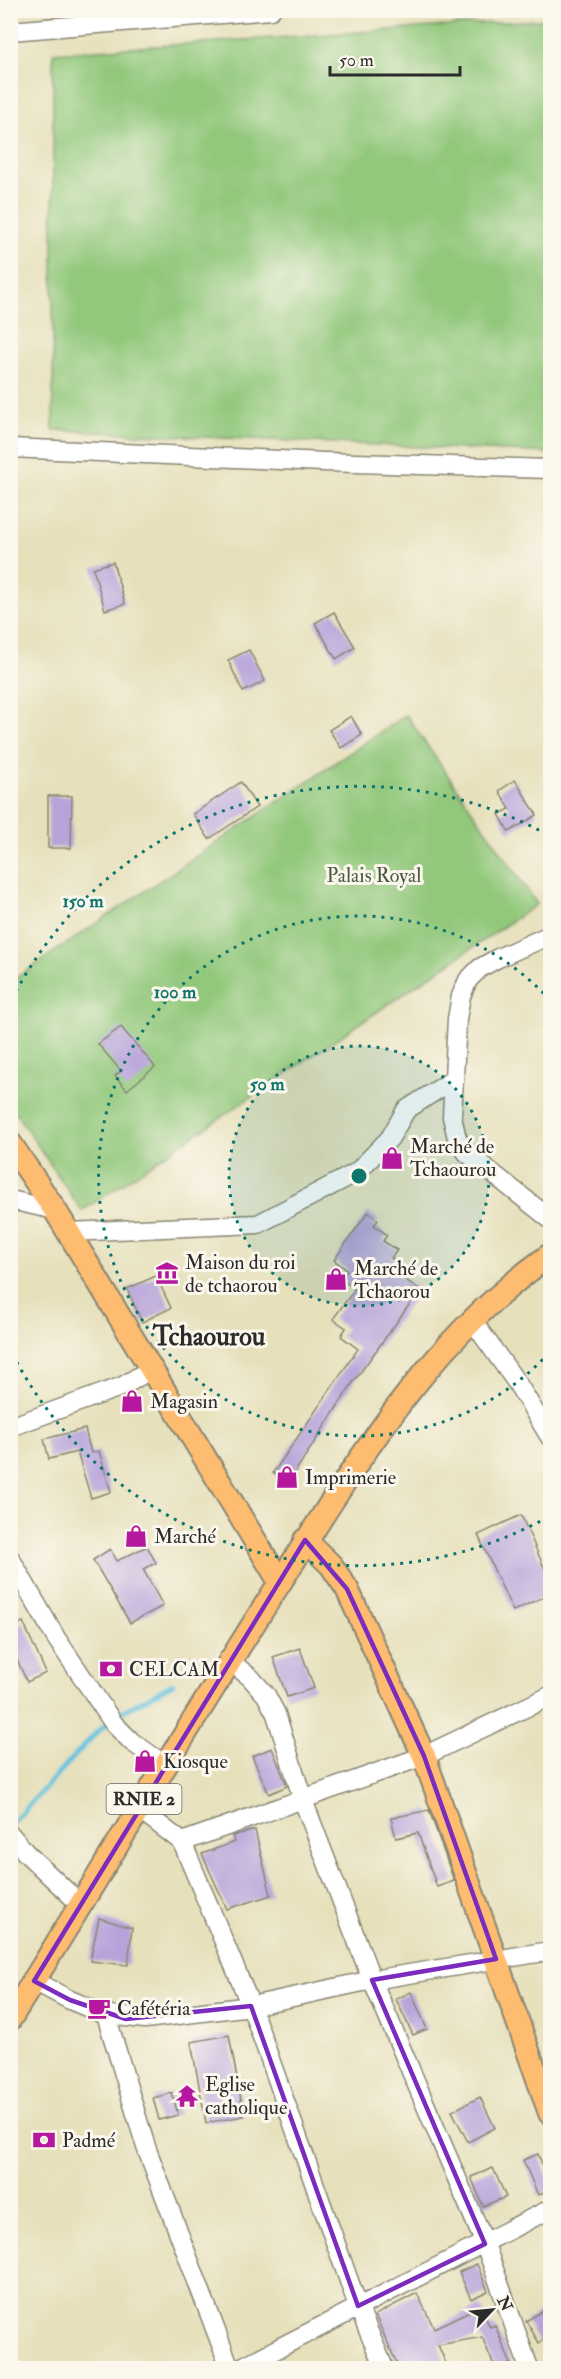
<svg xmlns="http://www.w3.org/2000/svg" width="561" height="2379" viewBox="0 0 561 2379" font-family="'IM FELL Double Pica',serif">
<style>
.green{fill:#92c87b;stroke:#5e7a53;stroke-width:1.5}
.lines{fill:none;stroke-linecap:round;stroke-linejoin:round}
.stream{stroke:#5ec1dc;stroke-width:5}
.building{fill:#b7a3da}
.minor-casing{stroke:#888673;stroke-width:21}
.major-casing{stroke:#888673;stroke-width:26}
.minor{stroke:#fff;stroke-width:18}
.major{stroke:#febc70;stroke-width:22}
.marked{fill:none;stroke:#7b2cbf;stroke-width:4.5;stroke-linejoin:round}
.ring{fill:none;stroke:#0f766e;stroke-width:3;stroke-dasharray:3 6}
.labels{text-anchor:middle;stroke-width:6;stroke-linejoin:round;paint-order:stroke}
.shield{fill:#fbf7ec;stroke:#696865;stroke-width:1.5}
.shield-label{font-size:18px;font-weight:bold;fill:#2b2b2b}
.park-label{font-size:20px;fill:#4a5a43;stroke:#fbf7ec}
.poi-label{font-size:20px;fill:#2b2b2b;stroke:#fbf7ec;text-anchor:start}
.district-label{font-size:26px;font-weight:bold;fill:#2b2b2b;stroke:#fbf7ec}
.centre{fill:#0f766e;stroke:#fbf7ec;stroke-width:3}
.ring-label{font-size:18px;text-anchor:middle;font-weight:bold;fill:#0f766e;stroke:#fbf7ec;stroke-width:6;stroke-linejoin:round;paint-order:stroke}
</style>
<rect width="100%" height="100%" fill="#fbf7ec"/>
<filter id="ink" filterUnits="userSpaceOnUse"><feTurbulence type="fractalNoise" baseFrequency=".0167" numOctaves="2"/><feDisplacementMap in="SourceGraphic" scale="12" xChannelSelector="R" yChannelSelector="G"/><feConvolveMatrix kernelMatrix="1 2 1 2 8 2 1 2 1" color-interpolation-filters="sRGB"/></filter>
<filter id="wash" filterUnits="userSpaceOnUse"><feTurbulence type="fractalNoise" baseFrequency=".008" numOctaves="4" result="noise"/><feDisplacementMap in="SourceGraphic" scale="24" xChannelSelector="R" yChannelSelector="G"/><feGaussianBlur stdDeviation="1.35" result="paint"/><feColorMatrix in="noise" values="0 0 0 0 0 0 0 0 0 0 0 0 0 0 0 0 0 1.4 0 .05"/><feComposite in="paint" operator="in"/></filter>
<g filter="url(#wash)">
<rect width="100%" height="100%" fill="#e6e0bb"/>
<!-- green -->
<g class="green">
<path d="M550,19V453L53,430V53Z"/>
<path d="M406,715L537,904L82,1211L11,1106L10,982Z"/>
</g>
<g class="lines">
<!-- stream -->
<path class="stream" d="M14,1821L98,1731L120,1713L173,1684"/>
</g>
<g id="blocks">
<!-- building -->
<g class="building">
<path d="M113,562L125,604L105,610L93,568Z"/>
<path d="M334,612L355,647L336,659L315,623Z"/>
<path d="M249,650L265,681L243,692L228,660Z"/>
<path d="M351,716L362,735L341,748L329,730Z"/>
<path d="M515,780L537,815L509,832L499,814L510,809L499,791Z"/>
<path d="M241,782L257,807L209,839L193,814Z"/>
<path d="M48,796H72L71,848H48Z"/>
<path d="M121,1027L155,1067L127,1090L115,1076L121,1071L98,1044Z"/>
<path d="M368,1212L378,1220L374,1225L387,1235L383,1241L397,1250L391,1258L405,1267L399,1275L420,1290L352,1384L288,1483L273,1473L358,1349L341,1336L346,1328L333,1319L355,1289L341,1279L347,1270L334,1260Z"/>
<path d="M156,1276L171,1308L142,1322L127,1289Z"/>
<path d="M85,1429L91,1453L99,1451L111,1492L91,1498L77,1452L49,1459L44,1439Z"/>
<path d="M521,1515L550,1581V1594L513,1611L478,1535Z"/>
<path d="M147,1546L156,1563L143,1569L163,1606L130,1623L93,1560L110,1549L117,1561Z"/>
<path d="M23,1622L46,1673L27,1682L10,1644V1627Z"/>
<path d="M300,1648L314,1688L287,1697L273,1657Z"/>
<path d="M272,1748L287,1786L269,1794L252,1756Z"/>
<path d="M429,1810L454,1881L437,1887L418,1833L396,1838L391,1818Z"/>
<path d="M255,1830L271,1895L227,1909L202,1854L234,1842L232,1836Z"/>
<path d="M99,1918L132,1928L128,1965L90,1961Z"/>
<path d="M411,1992L427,2029L413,2035L396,1999Z"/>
<path d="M229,2035L244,2116L206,2123L191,2042Z"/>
<path d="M172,2093L178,2115L159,2120L153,2098Z"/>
<path d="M480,2097L495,2128L468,2142L452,2111Z"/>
<path d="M538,2154L550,2183V2190L538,2195L523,2160Z"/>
<path d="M493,2168L506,2197L483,2206L471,2177Z"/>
<path d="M477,2264L488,2291L471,2299L459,2272Z"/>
<path d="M417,2293L434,2328L480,2306L490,2327L495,2325L511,2364L495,2368L482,2337L438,2345L448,2368H399L375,2315Z"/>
<path d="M550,2306V2336L539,2343L526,2321Z"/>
</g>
</g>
</g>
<g filter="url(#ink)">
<use href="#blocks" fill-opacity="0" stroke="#888673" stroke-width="1.5"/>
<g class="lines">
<!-- minor casing -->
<g class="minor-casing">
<g id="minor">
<path d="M10,31L271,10"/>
<path d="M10,448L324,462L550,469"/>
<path d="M550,935L498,958L480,968L468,980L461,996L457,1019L452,1117L457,1138L467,1153L550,1219"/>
<path d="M10,1200L55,1210"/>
<path d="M68,1232L258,1224L357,1172L390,1138L406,1110L454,1079"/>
<path d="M472,1320L517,1383L550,1437"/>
<path d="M10,1427L123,1386L151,1369"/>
<path d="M10,1558L56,1638L114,1724L132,1742L165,1765"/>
<path d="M228,1660L250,1677L266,1695L276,1714L303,1800L372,1980L485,2244L529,2368"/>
<path d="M138,1808L182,1842L424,1756L550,1696"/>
<path d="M10,1834L26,1853L81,1905"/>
<path d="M182,1842L251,2006L358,2306L384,2368"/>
<path d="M34,1981L70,2000L106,2015L145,2019L251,2006L372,1980L550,1951"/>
<path d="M106,2015L146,2147L230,2368"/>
<path d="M240,2368L550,2209"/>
</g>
</g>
<!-- major casing -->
<g class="major-casing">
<g id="major">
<path d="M10,1143L55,1210L280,1582"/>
<path d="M305,1540L331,1565L347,1589L424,1756L550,2113"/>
<path d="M10,2019C101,1874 187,1727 279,1584C358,1461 428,1341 550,1255"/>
</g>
</g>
<!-- minor -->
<use href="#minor" class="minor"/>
<!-- major -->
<use href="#major" class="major"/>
</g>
</g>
<!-- marked area -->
<path class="marked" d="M305,1540L347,1589L424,1756L496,1959L372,1980L485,2244L358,2306L251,2006L126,2019L70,2000L34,1981Z"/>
<!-- distance rings -->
<circle cx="359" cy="1176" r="130" fill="#0f766e" fill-opacity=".12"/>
<g class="ring">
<circle cx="359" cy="1176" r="130"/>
<path d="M549 1353A260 260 0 1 1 549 999"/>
<path d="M548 1517A390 390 0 0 1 12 1353M12 999A390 390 0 0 1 548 835"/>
</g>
<!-- icons -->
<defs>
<g id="shop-bare" transform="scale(1.8)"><path d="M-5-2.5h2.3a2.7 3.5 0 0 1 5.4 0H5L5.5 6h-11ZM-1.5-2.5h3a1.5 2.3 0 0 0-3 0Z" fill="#b5179e" stroke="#fbf7ec" stroke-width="2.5" paint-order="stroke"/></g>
<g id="museum-bare" transform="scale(1.8)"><path d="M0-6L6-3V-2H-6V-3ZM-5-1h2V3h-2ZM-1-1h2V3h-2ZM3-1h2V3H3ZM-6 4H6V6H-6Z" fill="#b5179e" stroke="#fbf7ec" stroke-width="2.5" paint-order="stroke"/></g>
<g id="bank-bare" transform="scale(1.8)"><path d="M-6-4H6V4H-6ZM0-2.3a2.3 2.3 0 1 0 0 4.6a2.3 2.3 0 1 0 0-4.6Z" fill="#b5179e" stroke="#fbf7ec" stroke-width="2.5" paint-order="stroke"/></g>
<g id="cafe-bare" transform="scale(1.8)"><path d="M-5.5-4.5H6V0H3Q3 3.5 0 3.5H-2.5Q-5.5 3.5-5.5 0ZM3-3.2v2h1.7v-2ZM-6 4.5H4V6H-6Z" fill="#b5179e" stroke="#fbf7ec" stroke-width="2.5" paint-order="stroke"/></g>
<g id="temple-bare" transform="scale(1.8)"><path d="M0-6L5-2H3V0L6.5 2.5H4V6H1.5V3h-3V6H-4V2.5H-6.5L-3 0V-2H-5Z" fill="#b5179e" stroke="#fbf7ec" stroke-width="2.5" paint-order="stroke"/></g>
</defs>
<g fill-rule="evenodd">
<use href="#shop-bare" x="392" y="1158"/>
<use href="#museum-bare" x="167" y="1273"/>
<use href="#shop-bare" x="336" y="1279"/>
<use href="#shop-bare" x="132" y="1401"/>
<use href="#shop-bare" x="287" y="1477"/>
<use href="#shop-bare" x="136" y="1536"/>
<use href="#bank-bare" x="111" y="1669"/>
<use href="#shop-bare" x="145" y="1761"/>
<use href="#cafe-bare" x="99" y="2008"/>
<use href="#temple-bare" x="187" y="2096"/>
<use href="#bank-bare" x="44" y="2140"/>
</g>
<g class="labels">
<!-- shield labels -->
<rect class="shield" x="106.5" y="1784" width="75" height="30" rx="4.5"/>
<g class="shield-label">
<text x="144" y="1805">RNIE 2</text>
</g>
<!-- park labels -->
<g class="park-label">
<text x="374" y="882">Palais Royal</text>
</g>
<!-- poi labels -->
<g class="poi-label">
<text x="410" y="1153">Marché de<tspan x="410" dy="23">Tchaourou</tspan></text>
<text x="185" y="1269">Maison du roi<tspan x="185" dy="23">de tchaorou</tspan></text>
<text x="354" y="1275">Marché de<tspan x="354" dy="23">Tchaorou</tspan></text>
<text x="150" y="1408">Magasin</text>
<text x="305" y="1484">Imprimerie</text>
<text x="154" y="1543">Marché</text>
<text x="129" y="1676">CELCAM</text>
<text x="163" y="1768">Kiosque</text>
<text x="117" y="2015">Cafétéria</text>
<text x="205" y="2091">Eglise<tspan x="205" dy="23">catholique</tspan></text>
<text x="62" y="2147">Padmé</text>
</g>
<!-- district labels -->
<g class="district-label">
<text x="209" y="1345">Tchaourou</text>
</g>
</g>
<circle cx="359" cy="1176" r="9" class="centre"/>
<g class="ring-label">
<text x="83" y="907">150 m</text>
<text x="175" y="998">100 m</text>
<text x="267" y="1090">50 m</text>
</g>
<!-- margin -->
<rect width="561" height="2379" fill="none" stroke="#fbf7ec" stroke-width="36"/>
<!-- north arrow -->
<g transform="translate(492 2310) rotate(64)" stroke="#fbf7ec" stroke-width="4.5" paint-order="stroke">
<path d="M0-4.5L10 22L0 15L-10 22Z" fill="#2b2b2b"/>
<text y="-9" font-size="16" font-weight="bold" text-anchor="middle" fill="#2b2b2b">N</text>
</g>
<!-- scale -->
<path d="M330 66v9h130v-9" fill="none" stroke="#2b2b2b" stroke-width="3"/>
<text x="339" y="66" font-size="18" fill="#2b2b2b" stroke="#fbf7ec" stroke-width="4.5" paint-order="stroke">50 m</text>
</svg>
